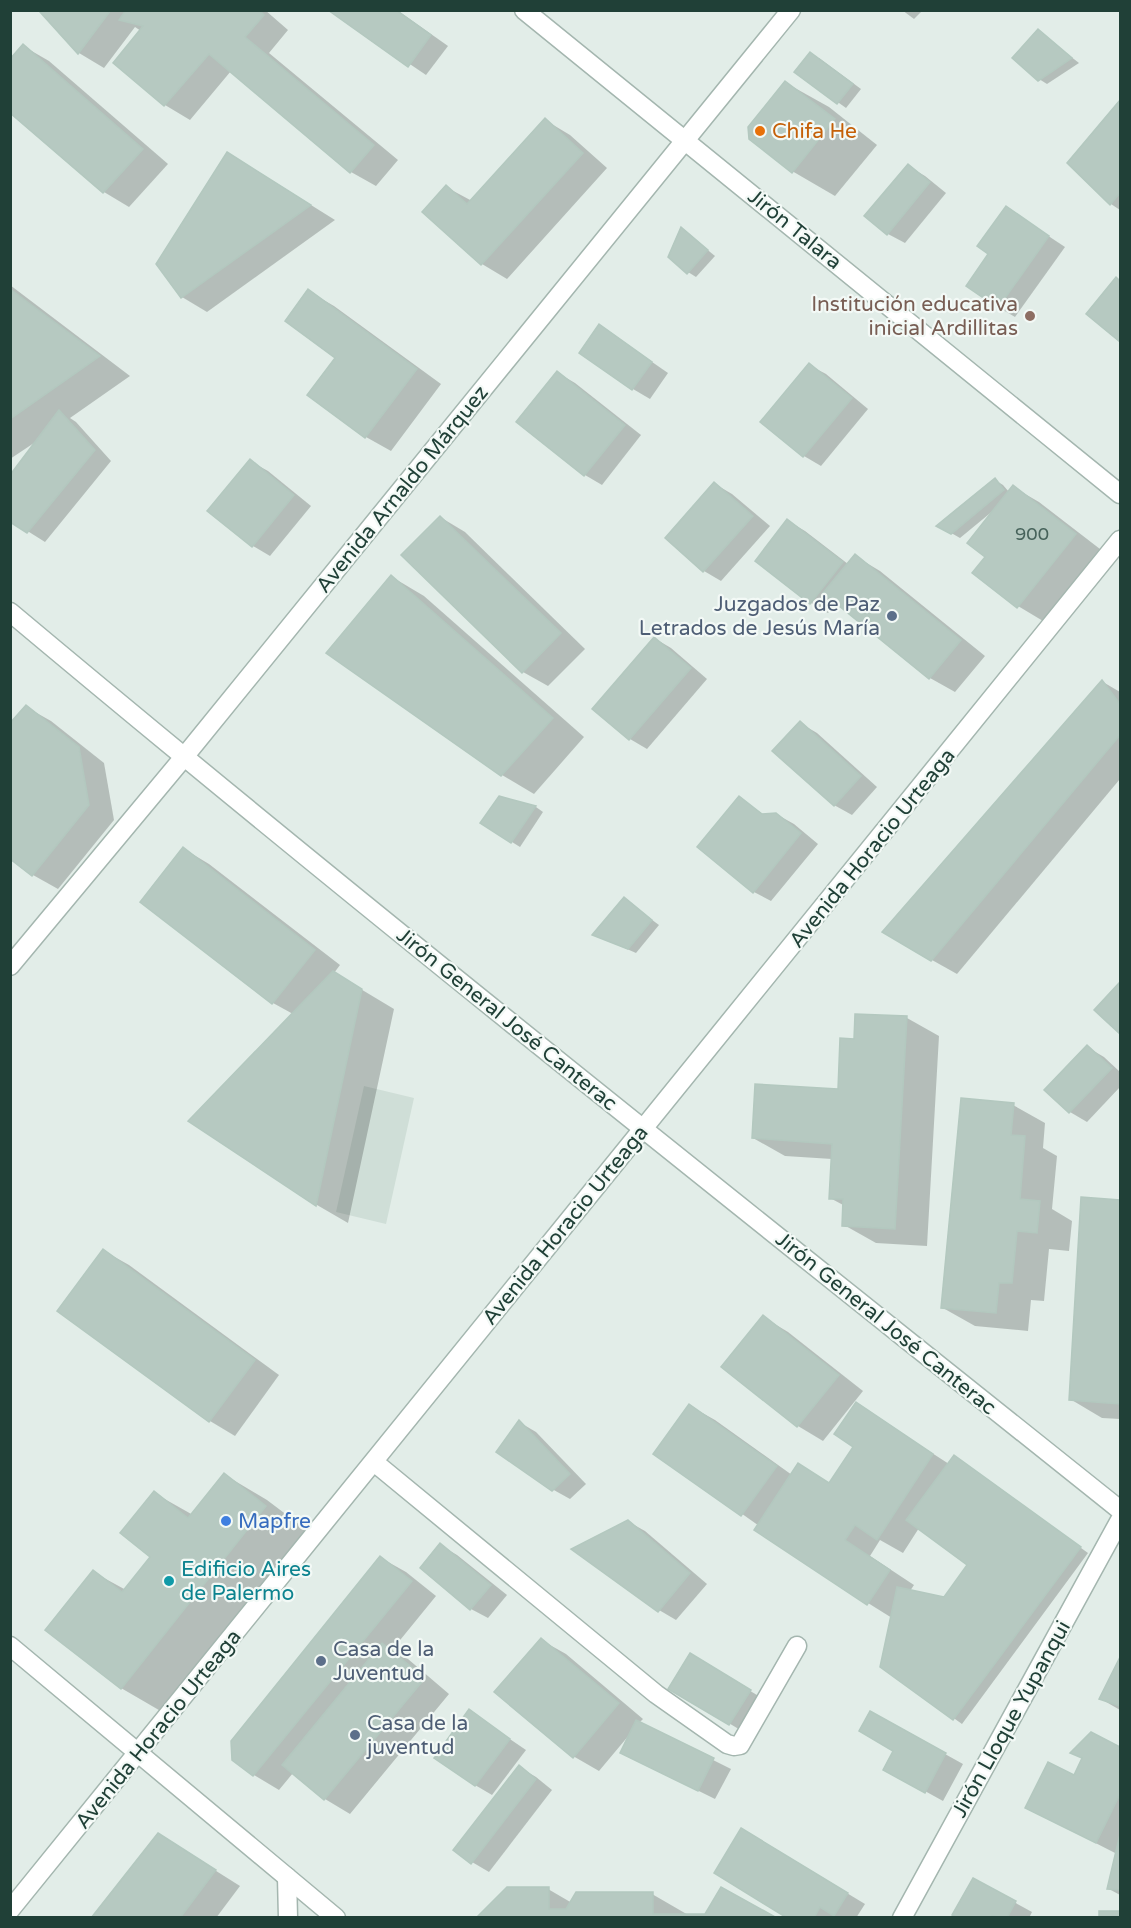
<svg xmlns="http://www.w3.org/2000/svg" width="1131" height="1928" viewBox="0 0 1131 1928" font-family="'Varela Round',sans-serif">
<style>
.built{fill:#cfded7}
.shadow{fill:#0003;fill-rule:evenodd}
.building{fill:#b6c9c1;stroke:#b3c8bf;stroke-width:1.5}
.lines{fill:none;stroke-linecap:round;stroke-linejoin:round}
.minor-casing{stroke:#a4b6af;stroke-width:21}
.tertiary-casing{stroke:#a4b6af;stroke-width:21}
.minor{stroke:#fff;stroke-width:18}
.tertiary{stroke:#fff;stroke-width:18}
.food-dot{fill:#e8710a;stroke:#f3f9f6;stroke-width:2}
.education-dot{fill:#8d6e63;stroke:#f3f9f6;stroke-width:2}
.service-dot{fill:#5c6f8a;stroke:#f3f9f6;stroke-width:2}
.shop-dot{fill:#3f7fe0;stroke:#f3f9f6;stroke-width:2}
.culture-dot{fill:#0f9aa8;stroke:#f3f9f6;stroke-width:2}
.labels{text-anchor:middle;stroke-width:4.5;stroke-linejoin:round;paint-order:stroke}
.number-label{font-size:18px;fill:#46625a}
.food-label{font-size:21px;fill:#c56008;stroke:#f3f9f6;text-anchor:start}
.street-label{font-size:21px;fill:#204037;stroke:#f3f9f6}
.education-label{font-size:21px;fill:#785e54;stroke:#f3f9f6;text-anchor:end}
.service-label{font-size:21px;fill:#4e5e75;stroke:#f3f9f6;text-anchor:start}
.shop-label{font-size:21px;fill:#366cbe;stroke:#f3f9f6;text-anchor:start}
.culture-label{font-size:21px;fill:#0d838f;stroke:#f3f9f6;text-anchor:start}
</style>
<rect width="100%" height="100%" fill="#e2ede8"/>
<!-- built -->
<path class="built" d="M364,1086L414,1098L386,1224L336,1212Z"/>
<!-- shadow -->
<g class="shadow">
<path d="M44,10H265L288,30L269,53L398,160L376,186L351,172L231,71L190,120L165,105L115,63L141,31L135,27L104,68L79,53L42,12Z"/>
<path d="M330,10H397L448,46L426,75Z"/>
<path d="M902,10H923L914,19Z"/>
<path d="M1038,31L1079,63L1047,84L1039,79Z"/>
<path d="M23,46L49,61L168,164L129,207L104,192L10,111Z"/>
<path d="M819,58L861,89L846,108L796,72Z"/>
<path d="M786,83L829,107L877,145L835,196L792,171Z"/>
<path d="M1120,103V210L1111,204L1069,163Z"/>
<path d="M545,120L570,135L607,168L507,279L482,264L424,212L446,187L472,201Z"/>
<path d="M908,166L925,176L946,193L905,243L888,234Z"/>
<path d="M253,169L335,220L207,312L182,297Z"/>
<path d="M1006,208L1065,247L1015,317L998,307L990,253Z"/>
<path d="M682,229L715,256L696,277L688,272Z"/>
<path d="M1116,279L1120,282V340L1088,314Z"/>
<path d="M10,285L130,376L70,418L76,422L111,461L45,542L10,520L37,441L10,459Z"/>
<path d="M308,291L334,306L441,384L391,451L366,437L310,395L337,357Z"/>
<path d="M600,326L668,373L650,399L633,389Z"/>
<path d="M809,365L826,374L868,409L821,466L804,456L762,421Z"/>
<path d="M558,373L575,383L641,435L602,485L585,475L518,422Z"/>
<path d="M250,461L268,471L311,506L270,556L253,546Z"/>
<path d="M995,480L1003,485L1009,492L1013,487L1039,502L1100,549L1043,621L1018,606L987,557L994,510L960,538L939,526Z"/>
<path d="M715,484L732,494L770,526L721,581L704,571L667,538Z"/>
<path d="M440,517L465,532L585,649L548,686L523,672Z"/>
<path d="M788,521L805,531L848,564L855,556L880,571L985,656L955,692L930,678L836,602L828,613L811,603Z"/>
<path d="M392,577L424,596L584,737L534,794L502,775L328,653Z"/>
<path d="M654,638L671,648L707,679L647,749L630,739L594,708Z"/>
<path d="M1103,682L1120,692V779L957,974L932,960Z"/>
<path d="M26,707L51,721L104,763L114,820L58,889L33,875Z"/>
<path d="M800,723L817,733L877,787L852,815L834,805Z"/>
<path d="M499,798L536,807L543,812L520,847L482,823Z"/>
<path d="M739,798L766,816L776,814L794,824L818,844L771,901L754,892Z"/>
<path d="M184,849L209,864L340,965L334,973L394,1009L348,1223L317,1205L191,1121L293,1014L273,1003L142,901Z"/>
<path d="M624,899L659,925L636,953L595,935Z"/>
<path d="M1120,984V1032L1097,1010Z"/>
<path d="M907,1018L939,1036L927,1246L876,1243L844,1225L845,1206L830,1198L832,1159L785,1156L753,1138L839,1091L855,1040Z"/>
<path d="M1087,1047L1104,1057L1120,1072V1087L1087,1122L1070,1112L1046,1090Z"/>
<path d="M1013,1105L1045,1123L1043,1148L1057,1156L1052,1209L1072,1221L1069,1251L1049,1249L1044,1301L1031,1300L1028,1331L975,1326L943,1308Z"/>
<path d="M1083,1199L1120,1202V1419L1102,1418L1070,1399Z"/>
<path d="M104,1251L129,1265L279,1375L235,1436L210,1421Z"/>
<path d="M763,1317L788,1332L863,1391L823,1441L798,1426L723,1366Z"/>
<path d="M856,1404L949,1464L962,1462L1088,1553L962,1724L881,1666L892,1618L868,1603L656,1453L690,1406L715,1420L792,1475L799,1465L830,1484L855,1447ZM919,1528L969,1565L945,1599L910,1591L914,1585L870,1556L880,1540L903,1553Z"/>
<path d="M519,1422L536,1432L586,1484L570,1499L552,1489Z"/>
<path d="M225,1475L267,1500L308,1531L164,1713L121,1688L93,1572L126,1590L152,1557L154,1493L193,1515Z"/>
<path d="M627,1521L645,1531L707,1584L676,1620L659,1610Z"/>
<path d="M440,1545L457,1555L507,1595L488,1618L471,1609Z"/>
<path d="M381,1558L406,1572L436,1596L392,1650L408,1659L449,1694L350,1814L325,1799L293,1773L279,1790L254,1775L233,1759Z"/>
<path d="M541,1640L566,1654L643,1719L639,1723L731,1769L715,1799L622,1753L630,1734L599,1771L573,1756Z"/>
<path d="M1120,1660V1710L1101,1699Z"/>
<path d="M707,1665L767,1701L747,1734L670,1688Z"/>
<path d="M469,1711L526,1750L492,1795L475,1785Z"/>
<path d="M871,1713L963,1764L943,1801L885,1769L895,1750Z"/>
<path d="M1091,1734L1120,1748V1895L1109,1889L1117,1854L1027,1808L1075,1777L1084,1759Z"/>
<path d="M519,1767L536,1777L552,1790L489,1872L472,1862Z"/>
<path d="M159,1835L240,1886L216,1918H93Z"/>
<path d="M759,1840L865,1904L856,1918H790Z"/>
<path d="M974,1880L1032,1912L1029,1918H953Z"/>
<path d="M548,1889L572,1903L652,1894L690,1916L478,1918Z"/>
</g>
<!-- building -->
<g class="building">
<path d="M42,10H111L78,54L40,12Z"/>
<path d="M126,10H259L264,15L245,37L374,145L350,173L209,54L164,106L113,63L143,26L119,20Z"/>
<path d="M328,10H396L431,35L408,67Z"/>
<path d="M1038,29L1072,58L1038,81L1012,58Z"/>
<path d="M23,44L143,149L103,193L10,113V59Z"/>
<path d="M810,52L853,84L837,104L794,72Z"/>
<path d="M785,81L835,119L792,173L749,139L748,127Z"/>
<path d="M1120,100V193L1110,205L1067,163Z"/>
<path d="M545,118L583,153L481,265L422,212L446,185L467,204Z"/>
<path d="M227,152L311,205L181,298L156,264Z"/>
<path d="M908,164L930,182L887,235L864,216Z"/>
<path d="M1006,206L1049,236L998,308L966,286L988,254L977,246Z"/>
<path d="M681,227L708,250L687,274L668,257Z"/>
<path d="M1116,277L1120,281V342L1086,314Z"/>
<path d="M10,289L100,356L10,419Z"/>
<path d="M308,289L417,369L365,438L307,395L335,358L285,321Z"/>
<path d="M599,324L652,362L632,390L579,353Z"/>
<path d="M809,363L852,398L803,457L760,422Z"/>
<path d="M557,371L625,425L584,476L516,422Z"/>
<path d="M59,410L95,450L27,533L10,522V475Z"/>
<path d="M250,459L294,495L252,547L207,511Z"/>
<path d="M995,478L1004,490L951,534L936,526Z"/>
<path d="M714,482L753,516L703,572L665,538Z"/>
<path d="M1013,485L1076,534L1017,608L972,573L985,557L967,543Z"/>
<path d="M440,516L561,633L522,673L401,555Z"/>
<path d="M787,519L843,562L810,604L755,561Z"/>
<path d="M855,554L961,640L929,679L823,593Z"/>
<path d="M391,575L553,718L501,776L326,653Z"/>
<path d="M654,637L691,668L629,740L592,709Z"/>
<path d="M1102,680L1120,704V735L931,961L882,932Z"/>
<path d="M26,705L79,747L89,805L32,876L10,859V723Z"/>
<path d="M800,721L861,776L834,806L772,751Z"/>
<path d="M499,796L536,806L511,843L480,823Z"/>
<path d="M739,796L762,814L776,813L801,833L753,893L697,847Z"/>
<path d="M183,847L315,950L272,1004L140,902Z"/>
<path d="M624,897L652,920L628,949L592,935Z"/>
<path d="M333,971L362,989L316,1206L188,1121Z"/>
<path d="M1120,982V1034L1094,1010Z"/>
<path d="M855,1014L907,1016L895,1229L842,1226L843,1199H829L832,1144L752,1138L755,1084L838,1089L840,1038L854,1039Z"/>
<path d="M1087,1045L1112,1068L1069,1113L1044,1090Z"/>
<path d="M961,1098L1014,1103L1011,1135L1025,1136L1020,1199L1040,1201L1037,1233L1017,1231L1012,1283H999L996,1313L941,1308Z"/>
<path d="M1081,1197L1120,1200V1404L1069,1400Z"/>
<path d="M103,1249L255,1360L209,1422L57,1311Z"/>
<path d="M763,1315L839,1375L797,1427L721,1367Z"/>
<path d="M856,1402L933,1454L877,1540L855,1525L845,1540L890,1570L867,1605L754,1530L798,1463L829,1483L853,1447L834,1434Z"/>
<path d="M689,1404L777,1466L741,1516L653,1454Z"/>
<path d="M519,1420L570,1474L552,1491L496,1452Z"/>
<path d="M954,1455L1081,1547L953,1720L880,1667L897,1587L944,1597L967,1565L906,1520Z"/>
<path d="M224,1473L266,1506L121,1689L45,1630L93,1570L122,1592L150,1557L120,1533L154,1491L188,1518Z"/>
<path d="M628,1520L690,1573L658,1612L571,1549Z"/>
<path d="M440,1543L491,1585L470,1610L420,1568Z"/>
<path d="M380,1556L412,1581L253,1776L232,1760L231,1741Z"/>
<path d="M541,1638L619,1703L573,1758L494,1692Z"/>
<path d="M382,1643L425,1678L324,1800L282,1765Z"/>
<path d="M690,1653L751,1690L729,1725L668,1689Z"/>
<path d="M1120,1657V1706L1099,1699Z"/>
<path d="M469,1709L510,1739L475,1786L434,1758Z"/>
<path d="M870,1711L946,1753L925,1793L883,1770L893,1751L859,1731Z"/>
<path d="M636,1720L714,1758L698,1791L620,1753Z"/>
<path d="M1091,1732L1120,1747V1794L1096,1843L1025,1808L1048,1762L1074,1775L1082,1758L1070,1753Z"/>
<path d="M519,1765L536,1779L471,1864L453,1850Z"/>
<path d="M741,1828L848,1893L834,1916L820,1907L814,1918H787L714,1873Z"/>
<path d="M158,1833L216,1870L180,1918H91Z"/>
<path d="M1120,1834V1890L1107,1889Z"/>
<path d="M973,1878L1016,1901L1007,1918L992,1916L991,1918H957L952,1915Z"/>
<path d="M507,1887H549V1909H566L576,1892H653V1914H705L721,1887L777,1918H476Z"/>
<rect x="1099" y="1911" width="21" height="7"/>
</g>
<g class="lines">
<!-- minor casing -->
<g class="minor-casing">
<g id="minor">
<path d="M524,10L1120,494"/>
<path d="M10,612C375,918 749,1213 1120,1510"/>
<path d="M374,1462L656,1694L727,1744L734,1746L740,1745L797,1646"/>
<path d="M287,1877L288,1918"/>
<path d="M902,1918L1120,1520"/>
</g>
</g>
<!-- tertiary casing -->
<g class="tertiary-casing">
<g id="tertiary">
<path d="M10,966L184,757L791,10"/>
<path d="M10,1646L336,1918"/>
<path d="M10,1910L1120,540"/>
</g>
</g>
<!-- minor -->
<use href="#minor" class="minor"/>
<!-- tertiary -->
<use href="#tertiary" class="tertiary"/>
</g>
<!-- markers -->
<circle class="food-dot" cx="760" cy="131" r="6"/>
<circle class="education-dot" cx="1030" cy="316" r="6"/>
<g class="service-dot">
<circle cx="892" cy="616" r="6"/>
<circle cx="321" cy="1661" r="6"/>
<circle cx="355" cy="1735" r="6"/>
</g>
<circle class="shop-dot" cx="226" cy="1521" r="6"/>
<circle class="culture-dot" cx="169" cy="1581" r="6"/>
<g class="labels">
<!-- number labels -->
<g class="number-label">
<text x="1032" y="540">900</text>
</g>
<!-- food labels -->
<g class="food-label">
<text x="772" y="138">Chifa He</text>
</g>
<!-- street labels -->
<g class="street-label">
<text transform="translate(795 229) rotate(39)" y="7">Jirón Talara</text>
<text transform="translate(402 489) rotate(-51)" y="7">Avenida Arnaldo Márquez</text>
<text transform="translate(872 848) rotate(-51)" y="7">Avenida Horacio Urteaga</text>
<text transform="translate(507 1019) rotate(39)" y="7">Jirón General José Canterac</text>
<text transform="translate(565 1225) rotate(-51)" y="7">Avenida Horacio Urteaga</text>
<text transform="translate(886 1323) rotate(39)" y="7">Jirón General José Canterac</text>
<text transform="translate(1011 1719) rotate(-61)" y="7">Jirón Lloque Yupanqui</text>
<text transform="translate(158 1729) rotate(-51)" y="7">Avenida Horacio Urteaga</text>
</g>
<!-- education labels -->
<g class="education-label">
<text x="1018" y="311">Institución educativa<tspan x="1018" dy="24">inicial Ardillitas</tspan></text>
</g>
<!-- service labels -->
<g class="service-label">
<text x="880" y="611" text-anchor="end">Juzgados de Paz<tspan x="880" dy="24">Letrados de Jesús María</tspan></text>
<text x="333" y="1656">Casa de la<tspan x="333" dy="24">Juventud</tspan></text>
<text x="367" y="1730">Casa de la<tspan x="367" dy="24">juventud</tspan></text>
</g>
<!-- shop labels -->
<g class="shop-label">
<text x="238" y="1528">Mapfre</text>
</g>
<!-- culture labels -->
<g class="culture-label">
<text x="181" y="1576">Edificio Aires<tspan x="181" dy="24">de Palermo</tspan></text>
</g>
</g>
<!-- border -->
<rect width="1131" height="1928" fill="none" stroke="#204037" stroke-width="24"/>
</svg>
